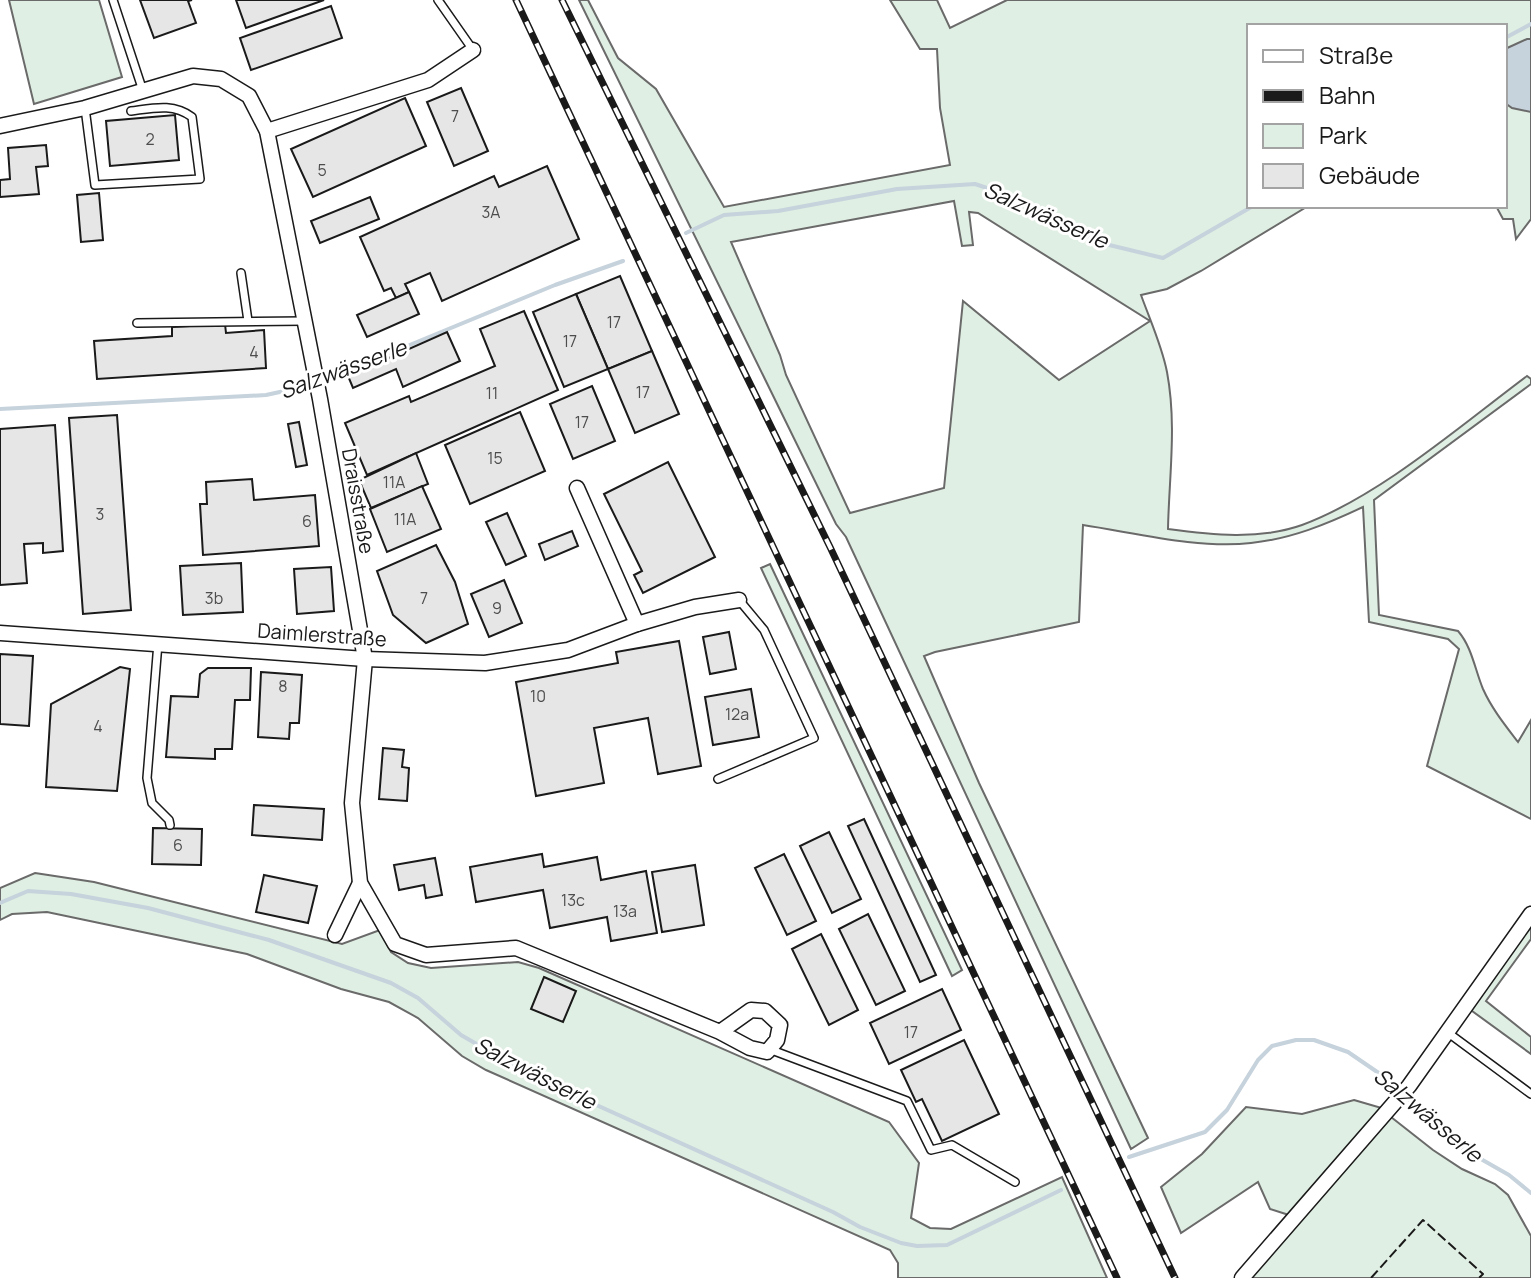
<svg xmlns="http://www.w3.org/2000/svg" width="1531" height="1278" viewBox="0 0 1531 1278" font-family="Manrope,sans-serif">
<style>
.green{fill:#e0efe3;stroke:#6a6a6a;stroke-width:2;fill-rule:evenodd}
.water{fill:#c6d2dc;stroke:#6a6a6a;stroke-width:2}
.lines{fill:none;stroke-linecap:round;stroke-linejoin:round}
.stream{stroke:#c6d2dc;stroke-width:4}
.building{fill:#e6e6e6;stroke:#1a1a1a;stroke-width:2}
.service-casing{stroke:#1a1a1a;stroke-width:10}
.minor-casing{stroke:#1a1a1a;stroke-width:17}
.service{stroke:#fff;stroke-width:7}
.minor{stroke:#fff;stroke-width:14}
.rail-casing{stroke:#1a1a1a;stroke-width:7}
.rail{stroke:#fff;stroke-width:4;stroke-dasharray:12;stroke-linecap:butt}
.fence{stroke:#1a1a1a;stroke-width:2;stroke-dasharray:10 4;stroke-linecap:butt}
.labels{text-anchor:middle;stroke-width:6;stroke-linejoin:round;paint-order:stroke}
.number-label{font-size:16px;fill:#4d4d4d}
.street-label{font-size:20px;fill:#1a1a1a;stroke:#fff}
.water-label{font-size:22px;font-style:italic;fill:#1a1a1a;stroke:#fff}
</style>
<rect width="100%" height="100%" fill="#fff"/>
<!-- green -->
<g class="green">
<path d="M9,0H99L122,77L34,104Z"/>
<path d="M579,0H588L618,58L656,89L724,207L950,165L940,108L937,49H920L890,0H937L950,28L1007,0H1531V219L1516,239L1513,219H1503L1496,206H1505V26H1249V206H1308L1201,271L1167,289L1141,295C1150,320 1162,346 1167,372C1177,425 1169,477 1168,529C1211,535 1260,540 1302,525C1380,496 1460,426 1527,376L1531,379V384L1374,500L1379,615L1458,631C1472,647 1475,670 1483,689C1492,709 1505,725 1518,742L1531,720V819L1427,766L1459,649L1448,639L1369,622L1363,507C1327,524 1291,539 1251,543C1198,549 1136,533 1083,525L1079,622L935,652L924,656L979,783L1148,1138L1131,1149L846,537L836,524ZM954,201L962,246L973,245L969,212L978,213L1150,321L1059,380L963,301L944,488L850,513L786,375L780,355L731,242Z"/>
<path d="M770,564L962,970L952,976L761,568Z"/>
<path d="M35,873L94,882L342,944L380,930L391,952L408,963L431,968L518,962L539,968L889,1122L919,1163L911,1218L930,1228L951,1229L1062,1177L1107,1278H898V1263L890,1250L486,1070L462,1056L418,1018L389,1002L341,989L247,954L47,912L12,914L0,920V888Z"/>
<path d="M1531,922V939L1486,1001L1531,1037V1054L1468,1008Z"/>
<path d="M1354,1100L1385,1109L1289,1215L1270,1209L1258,1182L1181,1233L1161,1187L1202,1154L1246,1107L1302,1114Z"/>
<path d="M1391,1117L1433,1150L1462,1169L1495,1184L1508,1195L1531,1236V1278H1251L1250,1274Z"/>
</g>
<!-- water -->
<path class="water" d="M1527,39H1531V112L1512,108L1505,103V49Z"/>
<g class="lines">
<!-- stream -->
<g class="stream">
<path d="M1505,38L1531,24"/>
<path d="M686,233L724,215L778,211L897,189L975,184L996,191L1101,243L1163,258L1253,206"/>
<path d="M320,382L555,285L623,261"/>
<path d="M0,409L266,395L312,385"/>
<path d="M0,903L28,891L71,894L148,908L269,940L391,983L418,998L461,1035L530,1075L833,1212L860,1227L901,1243L917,1246L947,1245L1061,1190"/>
<path d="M1129,1157L1205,1132L1227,1110L1258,1060L1272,1046L1296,1040H1314L1348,1052L1386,1078L1458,1146L1509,1175L1531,1193"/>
</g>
</g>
<!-- building -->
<g class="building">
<path d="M140,0H192L188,1L196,23L154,38Z"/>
<path d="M236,0H324L246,28Z"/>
<path d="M331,6L342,38L251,70L240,38Z"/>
<path d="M461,88L488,151L454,166L427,102Z"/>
<path d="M405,98L426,146L313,197L291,149Z"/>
<path d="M175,115L179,160L110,166L106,121Z"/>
<path d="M46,145L48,166L36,167L39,194L0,197V180L10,179L8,148Z"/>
<path d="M547,166L579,239L442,301L430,273L405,284L409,292L396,298L391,288L384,291L360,237L494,176L499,187Z"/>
<path d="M99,193L103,240L81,242L77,195Z"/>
<path d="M370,197L379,219L320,243L311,221Z"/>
<path d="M620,276L652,351L608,369L576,294Z"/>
<path d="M409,292L419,314L367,337L357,315Z"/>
<path d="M576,294L608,369L564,387L533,312Z"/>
<path d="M524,311L558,390L367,475L345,423L409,396L411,402L495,366L480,329Z"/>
<path d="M225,324L226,333L264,330L266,368L97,379L94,341L172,336V327Z"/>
<path d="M447,332L460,361L403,387L396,369L353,388L348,376Z"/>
<path d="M652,351L679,414L635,433L608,369Z"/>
<path d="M592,386L615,441L573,459L550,404Z"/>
<path d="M520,412L545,471L470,504L445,445Z"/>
<path d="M117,415L131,610L83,614L69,418Z"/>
<path d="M299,422L307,465L296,467L288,424Z"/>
<path d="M55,425L63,551L43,553V543L24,544L27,583L0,585V429Z"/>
<path d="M416,453L428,484L371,508L359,480Z"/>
<path d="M668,462L715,557L643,593L634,575L642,571L604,494Z"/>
<path d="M252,479L254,500L315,495L319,546L203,555L200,504H207L206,482Z"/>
<path d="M422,486L441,529L387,552L370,509Z"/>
<path d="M507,513L526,556L506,565L486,522Z"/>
<path d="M572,531L578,546L545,560L539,544Z"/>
<path d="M436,545L455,582L468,624L426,643L393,615L377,571Z"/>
<path d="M241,563L243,612L183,615L180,566Z"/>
<path d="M331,567L334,611L297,614L294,569Z"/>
<path d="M504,580L522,623L489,637L471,594Z"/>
<path d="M729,632L736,669L710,674L703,637Z"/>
<path d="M679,641L701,766L658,774L648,718L594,728L604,783L536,796L516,682L618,663L616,652Z"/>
<path d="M0,654L33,656L29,726L0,724Z"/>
<path d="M120,667L130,669L117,791L46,787L51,704Z"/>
<path d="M208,668H251L250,700H235L232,749H215V759L166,757L171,696L198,697L200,674Z"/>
<path d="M261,672L302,675L299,723H290L289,739L258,737Z"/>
<path d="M751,689L759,737L713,745L705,697Z"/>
<path d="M383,748L404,750L402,767L409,768L407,801L379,799Z"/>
<path d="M254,805L324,809L322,840L252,835Z"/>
<path d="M864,819L936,975L920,982L848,826Z"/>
<path d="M153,828L202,829L201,865L152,864Z"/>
<path d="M829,832L861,899L832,913L800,846Z"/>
<path d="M542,854L544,867L597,857L601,880L646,871L657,933L611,941L607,917L550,928L543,890L476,902L470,867Z"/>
<path d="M784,854L816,921L787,935L755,868Z"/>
<path d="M435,858L442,895L426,898L424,885L399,890L394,865Z"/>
<path d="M695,865L704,925L662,932L652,872Z"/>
<path d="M264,875L317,886L308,923L256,912Z"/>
<path d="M868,914L905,991L876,1005L839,929Z"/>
<path d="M821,934L858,1010L829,1025L792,949Z"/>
<path d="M544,977L576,991L563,1022L531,1009Z"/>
<path d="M942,989L961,1030L889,1064L870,1023Z"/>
<path d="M964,1040L999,1114L942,1141L922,1099L916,1102L901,1070Z"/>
</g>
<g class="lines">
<!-- service casing -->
<g class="service-casing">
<g id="service">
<path d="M113,0L143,91"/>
<path d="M438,0L473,50"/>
<path d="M85,108L95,185L200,179L192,117C173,103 154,108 131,111"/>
<path d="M241,273L248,321"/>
<path d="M137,323L305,321"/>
<path d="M158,643L147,778L152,803L169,820L170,825"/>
<path d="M718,779L814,738L764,630L739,600"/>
<path d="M1447,1032L1531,1094"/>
<path d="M769,1049L907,1101L931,1150L952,1145L1015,1182"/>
</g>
</g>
<!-- minor casing -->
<g class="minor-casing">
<g id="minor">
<path d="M0,126L85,108L193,76L221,79L249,96L267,131L320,399L365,659L352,803L360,883L395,944L426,955L516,948L720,1032L750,1048L767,1052L777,1040L780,1025L765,1011L751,1010L720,1032"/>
<path d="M267,131L428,80L473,50"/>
<path d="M577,488L637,624"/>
<path d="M0,633L365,659L485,663L568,650L637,624L695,607L739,600"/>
<path d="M335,935L360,883"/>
<path d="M1242,1278L1409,1086L1531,914"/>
</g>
</g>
<!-- service -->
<use href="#service" class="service"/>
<!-- minor -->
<use href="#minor" class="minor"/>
<!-- rail casing -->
<g class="rail-casing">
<g id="rail">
<path d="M516,0L1117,1278"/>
<path d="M562,0L830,547L1175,1278"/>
</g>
</g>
<!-- rail -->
<use href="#rail" class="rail"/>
<!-- fence -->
<path class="fence" d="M1371,1278L1423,1220L1483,1274L1479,1278"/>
</g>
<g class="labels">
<!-- number labels -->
<g class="number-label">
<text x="455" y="122">7</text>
<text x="150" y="145">2</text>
<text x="322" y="176">5</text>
<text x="491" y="218">3A</text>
<text x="614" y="328">17</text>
<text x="570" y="347">17</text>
<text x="254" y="358">4</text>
<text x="643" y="398">17</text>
<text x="492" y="399">11</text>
<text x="582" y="428">17</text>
<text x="495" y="464">15</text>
<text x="394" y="488">11A</text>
<text x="100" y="520">3</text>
<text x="405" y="525">11A</text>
<text x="307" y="527">6</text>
<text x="214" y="604">3b</text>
<text x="424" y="604">7</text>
<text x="497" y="614">9</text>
<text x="283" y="692">8</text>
<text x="538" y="702">10</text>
<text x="737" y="720">12a</text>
<text x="98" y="732">4</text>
<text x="178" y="851">6</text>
<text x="573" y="906">13c</text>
<text x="625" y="917">13a</text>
<text x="911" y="1038">17</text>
</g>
<!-- street labels -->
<g class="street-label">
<text transform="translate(358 501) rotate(80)" y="7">Draisstraße</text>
<text transform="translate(322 635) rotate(4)" y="7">Daimlerstraße</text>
</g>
<!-- water labels -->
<g class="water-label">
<text transform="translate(1046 215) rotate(24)" y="8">Salzwässerle</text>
<text transform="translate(343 369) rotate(-20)" y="8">Salzwässerle</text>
<text transform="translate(535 1073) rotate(27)" y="8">Salzwässerle</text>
<text transform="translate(1428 1115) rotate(40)" y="8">Salzwässerle</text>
</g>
</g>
<!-- legend -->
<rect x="1247" y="24" width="260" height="184" fill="#ffffff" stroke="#a3a3a3" stroke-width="2"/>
<rect x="1263" y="50" width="40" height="12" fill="#ffffff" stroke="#a3a3a3" stroke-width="2"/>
<text x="1319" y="64" font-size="24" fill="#1a1a1a">Straße</text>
<rect x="1263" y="90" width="40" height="12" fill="#1a1a1a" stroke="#a3a3a3" stroke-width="2"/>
<text x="1319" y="104" font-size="24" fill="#1a1a1a">Bahn</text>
<rect x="1263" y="124" width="40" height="24" fill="#e0efe3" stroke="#a3a3a3" stroke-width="2"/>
<text x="1319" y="144" font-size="24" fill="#1a1a1a">Park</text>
<rect x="1263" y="164" width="40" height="24" fill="#e6e6e6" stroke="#a3a3a3" stroke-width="2"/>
<text x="1319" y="184" font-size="24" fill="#1a1a1a">Gebäude</text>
</svg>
